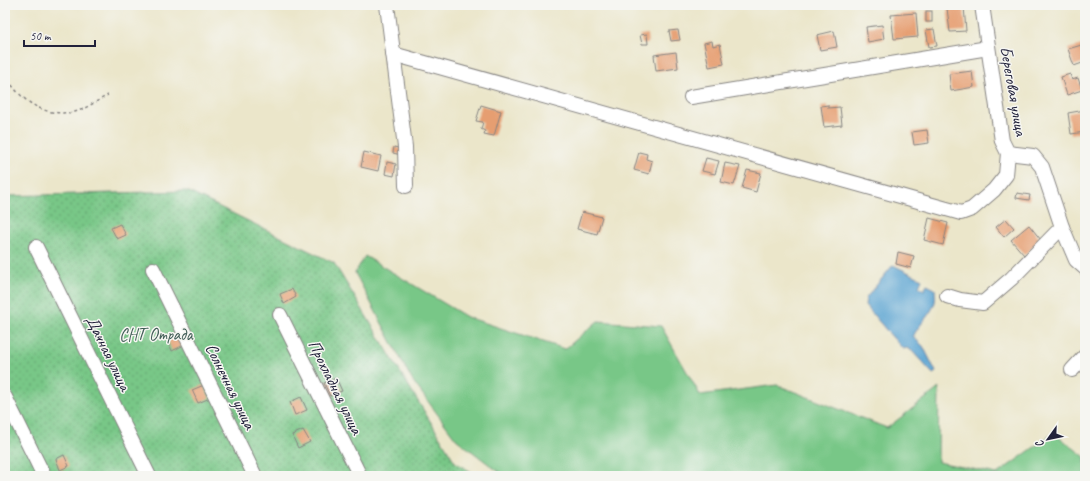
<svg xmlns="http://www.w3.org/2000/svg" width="1090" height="481" viewBox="0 0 1090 481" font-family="Caveat,sans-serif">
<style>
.grass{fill:#78c787;stroke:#4d7461}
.park{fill:url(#park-dots);stroke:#4d7461}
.water{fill:#5ba4d2;stroke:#3e6386}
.building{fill:#e69e71}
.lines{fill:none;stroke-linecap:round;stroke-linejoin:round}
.minor-casing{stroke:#868482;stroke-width:16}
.path{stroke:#868482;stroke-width:1.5;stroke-dasharray:3 3;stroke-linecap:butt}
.minor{stroke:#fff;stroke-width:14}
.labels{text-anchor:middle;stroke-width:3;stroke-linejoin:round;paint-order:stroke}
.street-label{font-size:17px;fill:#22223b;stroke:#f6f6f2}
.park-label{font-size:17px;fill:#405c56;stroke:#f6f6f2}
</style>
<defs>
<pattern id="park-dots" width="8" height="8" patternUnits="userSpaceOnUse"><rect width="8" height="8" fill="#78c787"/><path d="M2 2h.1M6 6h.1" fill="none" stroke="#62a170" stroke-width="1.8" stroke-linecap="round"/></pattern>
</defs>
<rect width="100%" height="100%" fill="#f6f6f2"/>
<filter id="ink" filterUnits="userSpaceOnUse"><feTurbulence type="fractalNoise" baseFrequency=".025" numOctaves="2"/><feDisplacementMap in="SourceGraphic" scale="8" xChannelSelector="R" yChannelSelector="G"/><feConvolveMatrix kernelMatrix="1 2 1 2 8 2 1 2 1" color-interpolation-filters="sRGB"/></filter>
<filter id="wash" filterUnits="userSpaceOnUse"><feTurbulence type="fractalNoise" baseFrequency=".012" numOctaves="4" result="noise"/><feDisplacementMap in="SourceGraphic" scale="16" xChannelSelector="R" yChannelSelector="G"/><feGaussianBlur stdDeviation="0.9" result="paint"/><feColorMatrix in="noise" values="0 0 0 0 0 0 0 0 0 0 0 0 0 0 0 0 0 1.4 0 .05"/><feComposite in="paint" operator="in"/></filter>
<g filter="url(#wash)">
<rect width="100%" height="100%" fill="#ebe6ca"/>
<!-- grass -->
<path class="grass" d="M365,256L467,317L565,349L598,321L661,326L700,395L777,385L887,428L939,388L938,462L997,474L1054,433L1085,457V476H504L456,439L412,380L355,273Z"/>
<!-- park -->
<path class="park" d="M187,191L334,263L455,462L478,476H5V196Z"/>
<!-- water -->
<path class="water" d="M893,265L922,279L919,287L924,290L927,285L935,289C935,293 936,298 935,302C932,314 918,325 913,337L923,346L936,372L933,374L912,351L907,348L903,349L887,331L865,305L866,298Z"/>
<g id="blocks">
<!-- building -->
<g class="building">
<path d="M964,6L966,31L950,32L947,8Z"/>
<rect x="926" y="11" width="6" height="11"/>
<path d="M916,13L918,37L894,39L891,15Z"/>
<path d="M882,25L884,39L868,42L866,27Z"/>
<path d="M934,29L937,46L929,47L926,30Z"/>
<path d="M678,30L680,40L671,41L669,31Z"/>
<path d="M834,31L837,47L820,50L817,35Z"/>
<path d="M647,34L648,44H642L640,35Z"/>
<path d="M712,41L713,46L720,44L724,64L709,67L704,43Z"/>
<path d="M1085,44V62L1074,66L1068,49Z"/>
<path d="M676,52L678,68L656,71L654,55Z"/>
<path d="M972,71L974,87L951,91L949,74Z"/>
<path d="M1070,74L1072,80L1078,78L1082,90L1067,95L1061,77Z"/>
<path d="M481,105L501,111L494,136L484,134L485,131L481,129L483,122L476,121Z"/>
<path d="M828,105V108L840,107L842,125L824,127L821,106Z"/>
<path d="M1085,110V132L1071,134L1068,113Z"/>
<path d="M927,130L929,143L914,145L912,132Z"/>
<path d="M394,147L402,149L401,155L393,153Z"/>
<path d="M364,152L381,156L378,171L361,167Z"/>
<path d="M639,152L647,154L646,159L652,161L649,174L634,170Z"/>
<path d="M706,158L719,161L715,174L702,171Z"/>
<path d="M387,162L396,164L394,176L385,174Z"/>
<path d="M725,163L740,166L734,185L721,182Z"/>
<path d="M747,170L761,173L756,192L742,188Z"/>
<path d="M1017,193L1030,195L1029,200L1016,198Z"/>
<path d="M582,212L602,217L597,234L577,229Z"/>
<path d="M929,218L948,223L943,245L924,240Z"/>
<path d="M1006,219L1014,228L1004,237L996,227Z"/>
<path d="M120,224L126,235L117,239L111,228Z"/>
<path d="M1029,225L1041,240L1024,255L1011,240Z"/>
<path d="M898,252L914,256L911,268L896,264Z"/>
<path d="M292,289L296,297L284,304L280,294Z"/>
<path d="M179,332L184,345L172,351L167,338Z"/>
<path d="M336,378L342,391L330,396L324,383Z"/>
<path d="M204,385L210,398L198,403L192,390Z"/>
<path d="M301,397L307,410L295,415L290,402Z"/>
<path d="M303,430L310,442L298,448L292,435Z"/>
<path d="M64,455L69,466L60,470L56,459Z"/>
</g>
</g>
</g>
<g filter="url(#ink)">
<use href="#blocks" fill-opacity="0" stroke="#868482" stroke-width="1"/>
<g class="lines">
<!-- minor casing -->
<g class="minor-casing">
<g id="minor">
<path d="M387,5L405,147L406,186"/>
<path d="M982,5L1002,141L1008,153L1033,156L1042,167L1062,227L1076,260L1085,268"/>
<path d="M393,54L961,213L972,209L994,190L1006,175L1008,153"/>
<path d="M691,97L988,48"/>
<path d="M36,247L149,476"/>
<path d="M153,269L255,476"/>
<path d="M947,296L960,300L983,303L1012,278L1062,227"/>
<path d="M280,315L360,476"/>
<path d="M1072,370L1085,356"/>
<path d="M5,397L44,476"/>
</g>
</g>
<!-- path -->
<path class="path" d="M5,75C21,101 42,117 74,112C82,111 100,99 108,95"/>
<!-- minor -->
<use href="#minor" class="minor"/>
</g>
</g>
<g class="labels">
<!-- street labels -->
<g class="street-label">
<text transform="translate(1014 91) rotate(80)" y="6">Береговая улица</text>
<text transform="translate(109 353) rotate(64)" y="6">Дачная улица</text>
<text transform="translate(231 386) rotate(64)" y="6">Солнечная улица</text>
<text transform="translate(336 387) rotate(64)" y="6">Прохладная улица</text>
</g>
<!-- park labels -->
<g class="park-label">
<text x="156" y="340">СНТ Отрада</text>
</g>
</g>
<!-- margin -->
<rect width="1090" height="481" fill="none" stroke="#f6f6f2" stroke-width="20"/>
<!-- north arrow -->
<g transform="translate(1048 439) rotate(237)" stroke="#f6f6f2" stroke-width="3" paint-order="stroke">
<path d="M0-3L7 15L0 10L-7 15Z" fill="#22223b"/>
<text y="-6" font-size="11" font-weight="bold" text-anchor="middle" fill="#22223b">С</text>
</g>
<!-- scale -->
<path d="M24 40v6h71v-6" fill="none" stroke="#22223b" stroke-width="2"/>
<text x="30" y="40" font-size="12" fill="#22223b" stroke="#f6f6f2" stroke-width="3" paint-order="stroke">50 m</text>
</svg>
